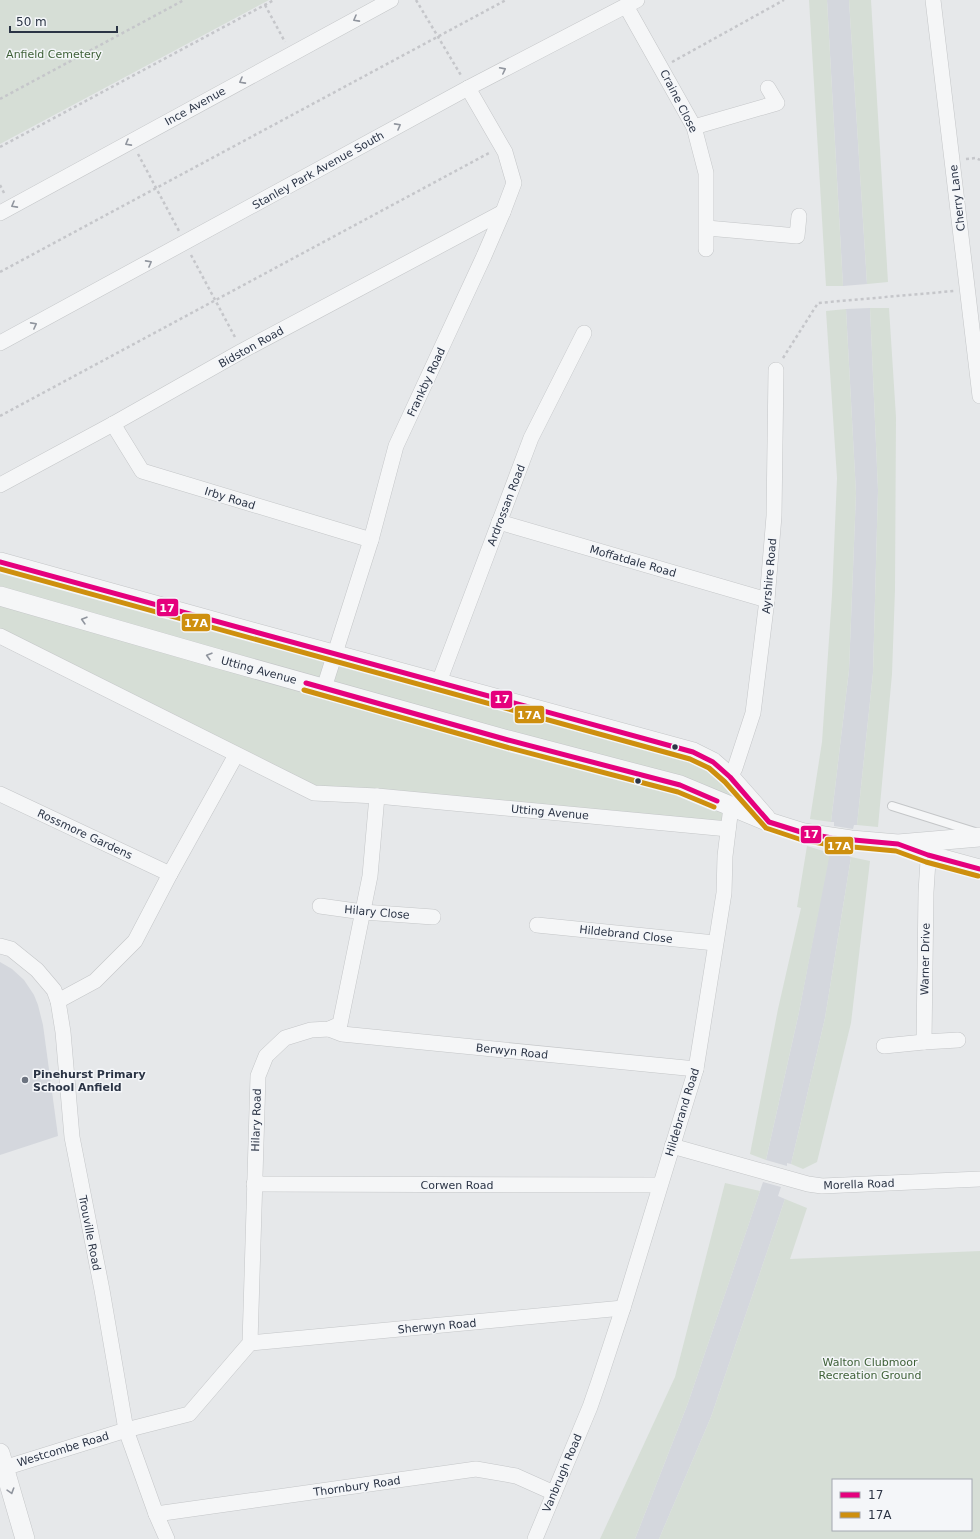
<svg xmlns="http://www.w3.org/2000/svg" width="980" height="1539" viewBox="0 0 980 1539" font-family="'DejaVu Sans',sans-serif">
<style>
.built{fill:#d4d7dd}
.green{fill:#d6ded6;fill-rule:evenodd}
.lines{fill:none;stroke-linecap:round;stroke-linejoin:round}
.service-casing{stroke:#c4c6c8;stroke-width:10}
.minor-casing{stroke:#c4c6c8;stroke-width:16}
.tertiary-casing{stroke:#c4c6c8;stroke-width:20}
.path{stroke:#c5c6ca;stroke-width:2.5;stroke-dasharray:3 3;stroke-linecap:butt}
.service{stroke:#f5f6f7;stroke-width:8}
.minor{stroke:#f5f6f7;stroke-width:15}
.tertiary{stroke:#f5f6f7;stroke-width:19}
.bus-1-casing{stroke:#f4f6f9;stroke-width:8}
.bus-2-casing{stroke:#f4f6f9;stroke-width:8}
.bus-1{stroke:#e5007d;stroke-width:5}
.bus-2{stroke:#ce8f0e;stroke-width:5}
.oneway{stroke:#90959e}
.bus-dot{fill:#2b3445;stroke:#f4f6f9;stroke-width:1.5}
.poi-dot{fill:#6c737f;stroke:#f4f6f9;stroke-width:1.5}
.labels{text-anchor:middle;stroke-width:3;stroke-linejoin:round;paint-order:stroke}
.park-label{font-size:11px;fill:#3f6138;stroke:#f4f6f9}
.street-label{font-size:11px;fill:#2b3445;stroke:#f4f6f9}
.poi-label{font-size:11px;font-weight:bold;fill:#2b3445;stroke:#f4f6f9;text-anchor:start}
.line-badge{stroke:#f4f6f9;stroke-width:1.5}
.badge-label{font-size:11px;text-anchor:middle;font-weight:bold;fill:#fff}
</style>
<rect width="100%" height="100%" fill="#e6e8ea"/>
<!-- built -->
<g class="built">
<path d="M827,0H849L867,284L843,286Z"/>
<path d="M870,308L878,490L873,673L857,825H854L853,829L834,826V822H831L849,670L856,493L846,309Z"/>
<path d="M830,849L849,853V856L851,857L825,1018L791,1164L787,1163V1166L766,1160L799,1012Z"/>
<path d="M0,962L12,969L24,980L34,995L38,1005L43,1025L58,1136L0,1155Z"/>
<path d="M763,1182L781,1187L778,1196L785,1199L711,1417L659,1539H635L688,1403Z"/>
</g>
<!-- green -->
<g class="green">
<path d="M0,0H269L0,144Z"/>
<path d="M809,0H827L843,286H826Z"/>
<path d="M849,0H871L888,282L867,284Z"/>
<path d="M870,308H889L896,417L895,590L892,674L878,827L857,825L873,673L878,490Z"/>
<path d="M846,309L856,493L849,670L831,822L810,819L822,742L832,595L837,478L826,311Z"/>
<path d="M0,562L693,752L741,791L732,807L728,829L314,793L0,636Z"/>
<path d="M807,846L830,853L799,1012L766,1160L750,1154L778,1009L801,908L797,907Z"/>
<path d="M851,857L870,861L851,1023L817,1162L803,1169L791,1164L825,1018Z"/>
<path d="M725,1183L760,1191L688,1403L635,1539H600L675,1377Z"/>
<path d="M785,1199L807,1208L790,1259L980,1251V1539H659L711,1417ZM833,1480H971V1530H833Z"/>
</g>
<g class="lines">
<!-- service casing -->
<g class="service-casing">
<path id="service" d="M892,806L975,832"/>
</g>
<!-- minor casing -->
<g class="minor-casing">
<g id="minor">
<path d="M933,0L980,396"/>
<path d="M626,6L694,127L706,173V249"/>
<path d="M694,127L777,103L768,88"/>
<path d="M0,213L391,0"/>
<path d="M707,228L797,236L799,216"/>
<path d="M0,343L468,88L637,0"/>
<path d="M113,424L142,471L371,540"/>
<path d="M0,485L113,424L242,351L503,212"/>
<path d="M499,522L767,600"/>
<path d="M0,636L314,793L377,796L728,829"/>
<path d="M439,682L531,438L584,333"/>
<path d="M324,688L371,540L396,446L484,256L503,212L514,183L505,152L468,88"/>
<path d="M730,777L735,768L753,713L767,600L774,516L776,370"/>
<path d="M0,794L170,874L135,941L95,981L58,1001"/>
<path d="M929,845L926,892L924,1042L958,1040"/>
<path d="M170,874L236,755"/>
<path d="M320,906L363,912L433,917"/>
<path d="M537,925L715,943"/>
<path d="M0,946L11,949L37,970L54,990L58,1001L63,1032L72,1137L102,1290L126,1430L156,1514L167,1539"/>
<path d="M329,1029L342,1034L696,1069"/>
<path d="M884,1046L924,1042"/>
<path d="M672,1146L808,1184L822,1186L980,1179"/>
<path d="M254,1184L660,1185"/>
<path d="M250,1343L623,1308"/>
<path d="M0,1467L4,1468L126,1430L189,1414L250,1343L258,1076L266,1056L285,1038L311,1030L329,1029L340,1024L370,876L377,796"/>
<path d="M156,1514L476,1469L516,1476L554,1493"/>
<path d="M535,1539L590,1407L599,1381L623,1308L696,1069L724,893L725,856L731,807"/>
</g>
</g>
<!-- tertiary casing -->
<g class="tertiary-casing">
<g id="tertiary">
<path d="M0,562L252,632L693,752L713,762L730,777L766,818"/>
<path d="M0,596L205,655L508,740L680,785L769,822L804,833L851,840L898,844L980,837"/>
<path d="M905,847L928,855L980,869"/>
<path d="M0,1453L25,1539"/>
</g>
</g>
<!-- path -->
<g class="path">
<path d="M416,0L462,77"/>
<path d="M265,5L285,42"/>
<path d="M672,62L784,0"/>
<path d="M0,99L184,0"/>
<path d="M0,147L274,0"/>
<path d="M138,154L179,231"/>
<path d="M966,159L976,158L980,160"/>
<path d="M0,185L5,195"/>
<path d="M191,255L236,339"/>
<path d="M0,272L506,0"/>
<path d="M783,358L818,303L954,291"/>
<path d="M0,416L489,153"/>
</g>
<!-- service -->
<use href="#service" class="service"/>
<!-- minor -->
<use href="#minor" class="minor"/>
<!-- tertiary -->
<use href="#tertiary" class="tertiary"/>
<!-- bus-1 casing -->
<g class="bus-1-casing">
<g id="bus-1">
<path d="M0,562L693,752L713,762L730,777L769,822L804,833L832,838L898,844L928,855L980,869"/>
<path d="M306,683L508,740L680,785L717,801"/>
</g>
</g>
<!-- bus-2 casing -->
<g class="bus-2-casing">
<g id="bus-2">
<path d="M0,569L690,759L709,768L725,782L766,828L802,840L831,845L896,851L926,862L978,876"/>
<path d="M304,690L506,747L678,792L714,807"/>
</g>
</g>
<!-- bus-1 -->
<use href="#bus-1" class="bus-1"/>
<!-- bus-2 -->
<use href="#bus-2" class="bus-2"/>
</g>
<!-- one-way arrows -->
<defs><path id="oneway-chevron" d="M-2-3.5L2.5 0L-2 3.5" fill="none" stroke-width="1.6" stroke-linecap="round" stroke-linejoin="round"/></defs>
<g class="oneway">
<use href="#oneway-chevron" transform="translate(356 19) rotate(151)"/>
<use href="#oneway-chevron" transform="translate(503 70) rotate(-27)"/>
<use href="#oneway-chevron" transform="translate(242 81) rotate(151)"/>
<use href="#oneway-chevron" transform="translate(398 126) rotate(-29)"/>
<use href="#oneway-chevron" transform="translate(128 143) rotate(151)"/>
<use href="#oneway-chevron" transform="translate(14 205) rotate(151)"/>
<use href="#oneway-chevron" transform="translate(149 263) rotate(-29)"/>
<use href="#oneway-chevron" transform="translate(34 325) rotate(-28)"/>
<use href="#oneway-chevron" transform="translate(84 620) rotate(-164)"/>
<use href="#oneway-chevron" transform="translate(209 656) rotate(-164)"/>
<use href="#oneway-chevron" transform="translate(11 1491) rotate(73)"/>
</g>
<!-- markers -->
<g class="bus-dot">
<circle cx="675" cy="747" r="3.5"/>
<circle cx="638" cy="781" r="3.5"/>
</g>
<circle class="poi-dot" cx="25" cy="1080" r="4"/>
<g class="labels">
<!-- park labels -->
<g class="park-label">
<text x="54" y="58">Anfield Cemetery</text>
<text x="870" y="1366">Walton Clubmoor<tspan x="870" dy="13">Recreation Ground</tspan></text>
</g>
<!-- street labels -->
<g class="street-label">
<text transform="translate(679 101) rotate(63)" y="4">Craine Close</text>
<text transform="translate(195 106) rotate(-29)" y="4">Ince Avenue</text>
<text transform="translate(318 170) rotate(-29)" y="4">Stanley Park Avenue South</text>
<text transform="translate(957 198) rotate(-97)" y="4">Cherry Lane</text>
<text transform="translate(251 347) rotate(-29)" y="4">Bidston Road</text>
<text transform="translate(426 382) rotate(-65)" y="4">Frankby Road</text>
<text transform="translate(230 498) rotate(17)" y="4">Irby Road</text>
<text transform="translate(506 505) rotate(-69)" y="4">Ardrossan Road</text>
<text transform="translate(633 561) rotate(16)" y="4">Moffatdale Road</text>
<text transform="translate(769 576) rotate(-85)" y="4">Ayrshire Road</text>
<text transform="translate(259 670) rotate(15)" y="4">Utting Avenue</text>
<text transform="translate(550 812) rotate(5)" y="4">Utting Avenue</text>
<text transform="translate(85 834) rotate(25)" y="4">Rossmore Gardens</text>
<text transform="translate(377 912) rotate(5)" y="4">Hilary Close</text>
<text transform="translate(626 934) rotate(6)" y="4">Hildebrand Close</text>
<text transform="translate(925 959) rotate(-89)" y="4">Warner Drive</text>
<text transform="translate(512 1051) rotate(6)" y="4">Berwyn Road</text>
<text transform="translate(682 1112) rotate(-73)" y="4">Hildebrand Road</text>
<text transform="translate(256 1120) rotate(-88)" y="4">Hilary Road</text>
<text transform="translate(859 1184) rotate(-2)" y="4">Morella Road</text>
<text x="457" y="1189">Corwen Road</text>
<text transform="translate(90 1233) rotate(79)" y="4">Trouville Road</text>
<text transform="translate(437 1326) rotate(-5)" y="4">Sherwyn Road</text>
<text transform="translate(63 1449) rotate(-17)" y="4">Westcombe Road</text>
<text transform="translate(562 1473) rotate(-67)" y="4">Vanbrugh Road</text>
<text transform="translate(357 1486) rotate(-8)" y="4">Thornbury Road</text>
</g>
<!-- poi labels -->
<g class="poi-label">
<text x="33" y="1078">Pinehurst Primary<tspan x="33" dy="13">School Anfield</tspan></text>
</g>
</g>
<g class="line-badge">
<rect x="156" y="598" width="23" height="19" rx="4" fill="#e5007d"/>
<rect x="181" y="613" width="30" height="19" rx="4" fill="#ce8f0e"/>
<rect x="490" y="690" width="23" height="19" rx="4" fill="#e5007d"/>
<rect x="514" y="705" width="31" height="19" rx="4" fill="#ce8f0e"/>
<rect x="800" y="825" width="22" height="19" rx="4" fill="#e5007d"/>
<rect x="824" y="836" width="30" height="19" rx="4" fill="#ce8f0e"/>
</g>
<g class="badge-label">
<text x="167" y="612">17</text>
<text x="196" y="627">17A</text>
<text x="502" y="703">17</text>
<text x="529" y="719">17A</text>
<text x="811" y="838">17</text>
<text x="839" y="850">17A</text>
</g>
<!-- legend -->
<rect x="832" y="1479" width="140" height="52" fill="#f4f6f9" stroke="#a4a8b1"/>
<rect x="840" y="1492" width="20" height="6" fill="#e5007d" stroke="#a4a8b1"/>
<text x="868" y="1499" font-size="12" fill="#2b3445">17</text>
<rect x="840" y="1512" width="20" height="6" fill="#ce8f0e" stroke="#a4a8b1"/>
<text x="868" y="1519" font-size="12" fill="#2b3445">17A</text>
<!-- scale -->
<path d="M10 26v6h107v-6" fill="none" stroke="#2b3445" stroke-width="2"/>
<text x="16" y="26" font-size="12" fill="#2b3445" stroke="#f4f6f9" stroke-width="3" paint-order="stroke">50 m</text>
</svg>
